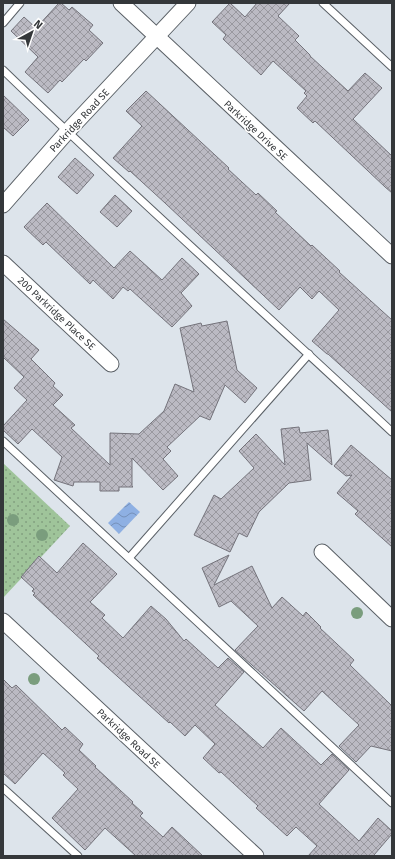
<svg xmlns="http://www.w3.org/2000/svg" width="395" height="859" viewBox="0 0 395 859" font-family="'Fira Sans',sans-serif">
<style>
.park{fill:url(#park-dots)}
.water{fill:url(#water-waves)}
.building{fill:url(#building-cross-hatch);stroke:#74737b}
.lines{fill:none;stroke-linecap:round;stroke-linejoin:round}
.service-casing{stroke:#5a6066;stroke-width:9}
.minor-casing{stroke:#5a6066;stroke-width:17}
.service{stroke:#fff;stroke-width:7}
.minor{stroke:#fff;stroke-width:15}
.tree{fill:#7a9d7d}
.labels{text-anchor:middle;stroke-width:3.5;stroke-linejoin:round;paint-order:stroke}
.street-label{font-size:10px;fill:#34373a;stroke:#fff}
</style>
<defs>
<pattern id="park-dots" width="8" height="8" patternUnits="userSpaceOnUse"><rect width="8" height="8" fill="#9fc49a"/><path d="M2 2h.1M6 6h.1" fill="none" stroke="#82a07f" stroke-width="1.8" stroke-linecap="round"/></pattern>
<pattern id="water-waves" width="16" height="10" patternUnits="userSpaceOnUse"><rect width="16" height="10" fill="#8eb0e3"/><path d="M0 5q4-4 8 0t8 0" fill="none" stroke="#7590b9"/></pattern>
<pattern id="building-cross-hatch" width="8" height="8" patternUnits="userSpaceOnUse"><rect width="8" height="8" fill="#bbbac3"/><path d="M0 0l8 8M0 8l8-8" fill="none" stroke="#99989f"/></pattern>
</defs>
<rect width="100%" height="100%" fill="#dde4eb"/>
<!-- park -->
<path class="park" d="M3,463L70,526L3,598Z"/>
<!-- water -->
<path class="water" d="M129,502L140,512L119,534L108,523Z"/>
<!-- building -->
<g class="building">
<path d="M59,3H61L69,10L72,7L93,25L89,30L103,43L86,61L84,59L62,82L60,80L48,93L25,72L38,57L11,31L24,17L36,28Z"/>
<path d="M230,3L245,17L257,3H290L278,16L299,36L295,40L310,55V56L348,91L365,73L382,88L353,119L392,156V193L385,187L315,121L313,123L297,108L307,96L304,93L306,91L273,61L261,75L223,39L226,35L212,22Z"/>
<path d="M146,91L229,168L228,169L256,195L258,193L277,211L275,212L311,246L312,245L340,271L339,272L392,320V412L328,354H327L312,341L339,310L319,291L312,299L300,287L279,310L165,203L130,171L129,172L113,158L142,126L126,111Z"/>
<path d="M3,95L29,120L13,136L3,127Z"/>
<path d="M75,158L94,175L77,194L58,177Z"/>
<path d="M115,195L132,211L117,227L100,212Z"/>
<path d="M47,203L114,268L130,251L162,280L182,258L199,274L181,293L192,306L172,327L130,289L128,291L123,287L113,299L93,280L90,284L46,242L43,245L24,227Z"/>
<path d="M3,319L39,350L31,359L55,383L53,386L63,395L53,405L75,425L71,428L110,465V433L139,434L164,411L175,384L194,392L180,328L201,323L202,326L227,321L237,370L257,388L245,403L225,385L210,420L200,416L167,447L171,451L163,459L178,476L163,490L132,458V486L133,487H119V491H100V482H74L73,486L54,480L62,457L32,429L18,444L3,430V426L27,400L14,388L24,377L3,357Z"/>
<path d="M299,427L300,433L328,430L332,465L307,443L311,480L289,483L259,512L247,537L239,533L230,552L194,535L214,495L221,499L254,468L239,451L256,434L285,465L281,429Z"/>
<path d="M351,445L392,480V547L355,514L358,511L337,493L352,475L346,476L334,466Z"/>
<path d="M83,543L117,574L90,602L105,615L102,618L123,638L151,606L166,619L184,641L186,639L218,668L228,658L244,672L215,705L263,748L281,728L321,765L332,754L349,770L319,804L359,841L378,818L392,831V834L374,855L375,856H308L317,846L296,827L287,836L256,808L258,806L221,772L219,773L203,758L215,744L195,725L185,736L170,722L169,723L97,658L99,656L33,595L35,593L32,591L34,589L21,577L39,556L57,573Z"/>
<path d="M229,555L214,585L252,566L272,608L282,597L303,616L306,612L321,627L320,628L354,660L350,665L392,706V751L371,746L356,762L339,746L359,725L322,691L304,711L235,650L258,626L231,601L219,607L202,568Z"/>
<path d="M3,679L12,688L16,685L62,730L65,727L83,744L79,750L96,766L95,767L133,802L132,803L143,813L140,816L163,837L172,827L203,856H136L105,828L85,850L52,818L78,789L63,775L65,773L43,753L15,784L3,773Z"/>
</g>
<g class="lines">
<!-- service casing -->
<g class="service-casing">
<g id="service">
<path d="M323,3L392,67"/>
<path d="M3,23L20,3"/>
<path d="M3,70C130,193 263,311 392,432"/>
<path d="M3,441L392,803"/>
<path d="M129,558L309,354"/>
<path d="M3,788L78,856"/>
</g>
</g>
<!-- minor casing -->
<g class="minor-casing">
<g id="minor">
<path d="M121,3L392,256"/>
<path d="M3,205L67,132L188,3"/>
<path d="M3,263L111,364"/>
<path d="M322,552L392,619"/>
<path d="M3,621L256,856"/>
</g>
</g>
<!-- service -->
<use href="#service" class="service"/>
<!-- minor -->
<use href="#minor" class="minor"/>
</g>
<!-- trees -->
<g class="tree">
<circle cx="13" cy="520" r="6"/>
<circle cx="42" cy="535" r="6"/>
<circle cx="357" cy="613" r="6"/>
<circle cx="34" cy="679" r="6"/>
</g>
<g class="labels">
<!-- street labels -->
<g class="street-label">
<text transform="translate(79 120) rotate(-47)" y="4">Parkridge Road SE</text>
<text transform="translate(256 130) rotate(43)" y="4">Parkridge Drive SE</text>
<text transform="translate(57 313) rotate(43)" y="4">200 Parkridge Place SE</text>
<text transform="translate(129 738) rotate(43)" y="4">Parkridge Road SE</text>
</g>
</g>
<!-- border -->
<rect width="395" height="859" fill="none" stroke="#34373a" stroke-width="8"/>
<!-- north arrow -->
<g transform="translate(32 32) rotate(40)" stroke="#ffffff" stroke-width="3" paint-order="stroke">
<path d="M0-3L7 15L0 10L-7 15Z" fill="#34373a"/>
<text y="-6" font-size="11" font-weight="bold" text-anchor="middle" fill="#34373a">N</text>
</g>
</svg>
